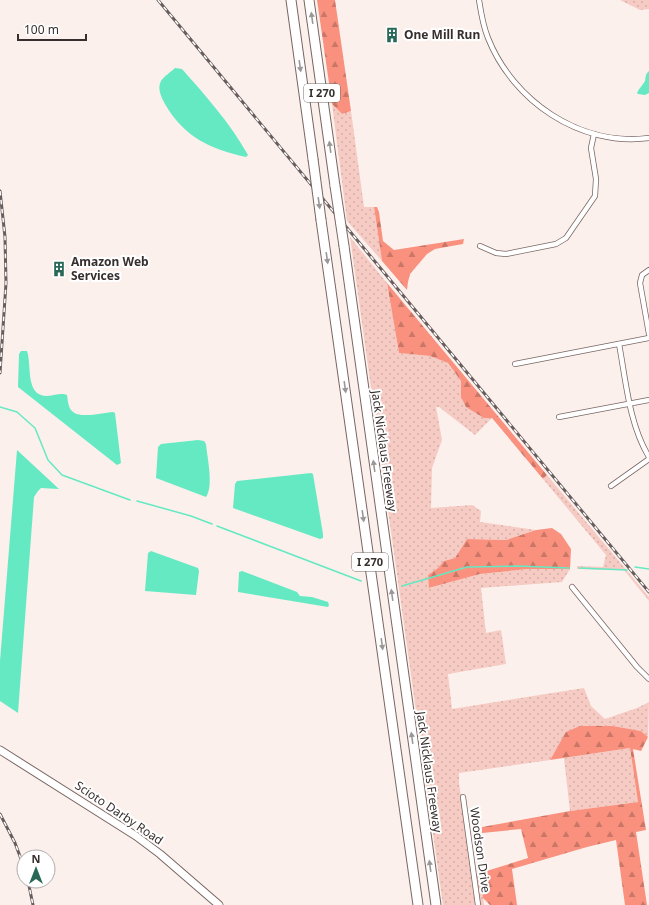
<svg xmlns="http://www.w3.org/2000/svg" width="649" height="905" viewBox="0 0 649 905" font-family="'Noto Sans',sans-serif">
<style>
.green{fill:url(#green-dots)}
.forest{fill:url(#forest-firs)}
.water{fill:#64e9c2}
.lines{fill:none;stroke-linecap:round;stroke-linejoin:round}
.stream{stroke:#64e9c2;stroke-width:1.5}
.minor-casing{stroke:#786662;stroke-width:6}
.secondary-casing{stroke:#786662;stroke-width:9}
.motorway-casing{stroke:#786662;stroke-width:11}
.minor{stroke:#fff;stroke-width:4.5}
.secondary{stroke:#fff;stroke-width:7}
.motorway{stroke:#fff;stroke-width:9}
.rail-casing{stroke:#665d5c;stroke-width:3}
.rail{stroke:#fff;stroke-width:1.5;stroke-dasharray:4.5;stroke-linecap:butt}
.motorway-bridge-casing{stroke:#786662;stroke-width:11;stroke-linecap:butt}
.motorway-bridge{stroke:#fff;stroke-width:9}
.oneway{fill:#9b9796}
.labels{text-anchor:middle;stroke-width:4;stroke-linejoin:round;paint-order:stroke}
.shield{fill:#fff;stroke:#736d6d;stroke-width:1}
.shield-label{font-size:11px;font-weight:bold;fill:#372f2e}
.poi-label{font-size:12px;font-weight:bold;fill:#372f2e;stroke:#fff;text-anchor:start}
.street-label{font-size:12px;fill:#372f2e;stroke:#fff}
</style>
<defs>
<pattern id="green-dots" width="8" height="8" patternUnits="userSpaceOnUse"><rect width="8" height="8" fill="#f6cbc3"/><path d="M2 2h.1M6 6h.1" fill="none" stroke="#d4afa8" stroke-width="1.8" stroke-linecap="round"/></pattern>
<pattern id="forest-firs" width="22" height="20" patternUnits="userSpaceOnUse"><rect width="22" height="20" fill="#fa917f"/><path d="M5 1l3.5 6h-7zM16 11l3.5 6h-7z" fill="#cb7768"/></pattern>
</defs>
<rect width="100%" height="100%" fill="#fcf0ed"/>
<!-- green -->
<g class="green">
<path d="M620,0H649V9L640,10Z"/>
<path d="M332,104L342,114L351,111L364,207H374L382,261L347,221Z"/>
<path d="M350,237L387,283L399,353L430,356L448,363L461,381V397L492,418L475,435L439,407H436L442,440L432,468L431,508L472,505L481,511L480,522L536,530L506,540L467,539L455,558L444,561L438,568L428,575L430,588L480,574L528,569H570L562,582L481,588L486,633L501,630L506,664L448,674L452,709L584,688L591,706L605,719L637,708L649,702L648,737L641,731L613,726H580C569,736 556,746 550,760L459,773V783L477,905H443Z"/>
<path d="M547,475L649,597V601L624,570L577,569V566L603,567L606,555L543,479Z"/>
<path d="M630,748L638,802L570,811L564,758Z"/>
<path d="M480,873L484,905H479L475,874Z"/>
</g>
<!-- forest -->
<g class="forest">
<path d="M317,0H335L351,111L342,114L332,104Z"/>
<path d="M374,207H377L379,212L383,241L394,250L464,239L463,244L435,249L427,254L410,274L408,282L407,290L382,261Z"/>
<path d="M387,283L547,475L543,479L492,418H484L466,407L461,397V381L448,363L430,356L399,353Z"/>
<path d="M552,528L561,534L571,549L570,569H528L480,574L429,588L428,575L438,568L444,561L455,558L467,539L506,540L536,530Z"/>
<path d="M580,726H613L641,731L648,737L641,751L633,749L646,830L636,832L647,905H625L616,840L587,847L512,869L517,905H490L483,898L480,873L528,858L521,829L482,833V827L570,811L638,802L630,748L550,760L566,732Z"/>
</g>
<!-- water -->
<g class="water">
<path d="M175,68L182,69C206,96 230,123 248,155L246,157C210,149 184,137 165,104C161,97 157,88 161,81C164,76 171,72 175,68Z"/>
<path d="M649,71V93L645,95L638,94L637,93C639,88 643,85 645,81C646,76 645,75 649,71Z"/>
<path d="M21,351H27C32,365 25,395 46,396C53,396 61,392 67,395C68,401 68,407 72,411C79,419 102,413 113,412L115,413L121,463L117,465L18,387L19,354Z"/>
<path d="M198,440L204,441L206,444C207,457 214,486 206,497L156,478L158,447L161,444Z"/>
<path d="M17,450L59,489L41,488L38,491L34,497L18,713L0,701V661Z"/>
<path d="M311,473L313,474L323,534V538L320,539L233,508L235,484L237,481Z"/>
<path d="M151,551L198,568L199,571L196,595L145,591L148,553Z"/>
<path d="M242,571L297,592L300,596L312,597L328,602L329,605L328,607L238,592L239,572Z"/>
</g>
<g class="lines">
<!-- stream -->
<g class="stream">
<path d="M0,407L17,412L35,428L48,460L62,475L130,500"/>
<path d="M137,501L191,516L212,524"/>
<path d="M217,526L361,581"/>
<path d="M635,567L649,569"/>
<path d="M579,568L627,570"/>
<path d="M402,586L467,567L518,566L569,568"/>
</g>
<!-- minor casing -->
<g class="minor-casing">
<g id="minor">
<path d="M479,0C481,13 483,26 488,38C513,101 580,147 649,138"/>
<path d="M480,246L496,253L506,254L556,244L566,238L595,196L596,179L591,148L594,134"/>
<path d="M649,270L642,275L640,283L649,334"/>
<path d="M619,344C626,381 629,424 649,457"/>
<path d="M515,364L649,338"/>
<path d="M559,417L649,400"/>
<path d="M611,486L649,459"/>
<path d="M572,587L637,667L649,679"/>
<path d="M463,797L478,905"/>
</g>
</g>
<!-- secondary casing -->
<g class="secondary-casing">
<path id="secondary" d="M0,750L136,836L160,854L219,905"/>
</g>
<!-- motorway casing -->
<g class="motorway-casing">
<g id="motorway">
<path d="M291,0L313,159"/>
<path d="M309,0L335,186"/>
<path d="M321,220L418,905"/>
<path d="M344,246L436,905"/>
</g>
</g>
<!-- minor -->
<use href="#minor" class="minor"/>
<!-- secondary -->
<use href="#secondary" class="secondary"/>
<!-- motorway -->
<use href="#motorway" class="motorway"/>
<!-- rail casing -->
<g class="rail-casing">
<g id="rail">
<path d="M158,0L649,592"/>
<path d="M0,191L5,237L6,283L0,373"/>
<path d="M0,814L15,843L24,867"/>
<path d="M28,881L33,905"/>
</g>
</g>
<!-- rail -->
<use href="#rail" class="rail"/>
<!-- motorway-bridge casing -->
<g class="motorway-bridge-casing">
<g id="motorway-bridge">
<path d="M313,159L321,220"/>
<path d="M335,186L344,246"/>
</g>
</g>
<!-- motorway-bridge -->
<use href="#motorway-bridge" class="motorway-bridge"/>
</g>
<!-- one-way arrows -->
<defs><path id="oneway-solid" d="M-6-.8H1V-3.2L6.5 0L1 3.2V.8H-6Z"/></defs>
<g class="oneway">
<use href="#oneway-solid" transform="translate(312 18) rotate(-98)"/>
<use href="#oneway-solid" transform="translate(300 66) rotate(82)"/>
<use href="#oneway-solid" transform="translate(330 147) rotate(-98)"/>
<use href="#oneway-solid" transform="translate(319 203) rotate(82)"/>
<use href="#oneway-solid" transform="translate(327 258) rotate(82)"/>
<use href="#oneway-solid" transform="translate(345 387) rotate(82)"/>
<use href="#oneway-solid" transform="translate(374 466) rotate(-98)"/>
<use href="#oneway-solid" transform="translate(363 516) rotate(82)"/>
<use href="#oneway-solid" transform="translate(392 595) rotate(-98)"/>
<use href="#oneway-solid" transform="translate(382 644) rotate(82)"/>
<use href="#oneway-solid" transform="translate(412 738) rotate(-98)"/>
<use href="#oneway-solid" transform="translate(430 866) rotate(-98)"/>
</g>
<!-- icons -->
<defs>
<g id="building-bare" transform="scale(1.2)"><path d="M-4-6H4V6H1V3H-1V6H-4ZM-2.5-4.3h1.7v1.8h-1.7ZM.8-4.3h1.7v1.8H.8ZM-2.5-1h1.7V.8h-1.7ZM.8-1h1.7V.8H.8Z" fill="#296856" stroke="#fff" stroke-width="2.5" paint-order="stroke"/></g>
</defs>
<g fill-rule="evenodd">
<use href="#building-bare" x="392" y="35"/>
<use href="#building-bare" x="59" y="269"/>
</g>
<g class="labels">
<!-- shield labels -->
<g class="shield">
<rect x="304" y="84" width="36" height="18" rx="3"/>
<rect x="352" y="553" width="36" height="18" rx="3"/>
</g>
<g class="shield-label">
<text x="322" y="97">I 270</text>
<text x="370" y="566">I 270</text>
</g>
<!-- poi labels -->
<g class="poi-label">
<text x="404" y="39">One Mill Run</text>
<text x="71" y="266">Amazon Web<tspan x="71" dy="14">Services</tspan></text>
</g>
<!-- street labels -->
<g class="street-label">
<text transform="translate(384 451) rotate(82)" y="4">Jack Nicklaus Freeway</text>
<text transform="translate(429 772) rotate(82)" y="4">Jack Nicklaus Freeway</text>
<text transform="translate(119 813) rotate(34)" y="4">Scioto Darby Road</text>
<text transform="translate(480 850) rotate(82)" y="4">Woodson Drive</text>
</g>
</g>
<!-- north arrow -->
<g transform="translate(36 869)"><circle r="19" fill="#ffffff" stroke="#afacab"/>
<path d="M0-3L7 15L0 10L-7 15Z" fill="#296856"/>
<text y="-6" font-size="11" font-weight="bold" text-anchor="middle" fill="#372f2e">N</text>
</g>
<!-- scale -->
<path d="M18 34v6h68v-6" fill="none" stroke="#372f2e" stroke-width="2"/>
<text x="24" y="34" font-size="12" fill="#372f2e" stroke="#ffffff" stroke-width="3" paint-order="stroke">100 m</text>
</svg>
